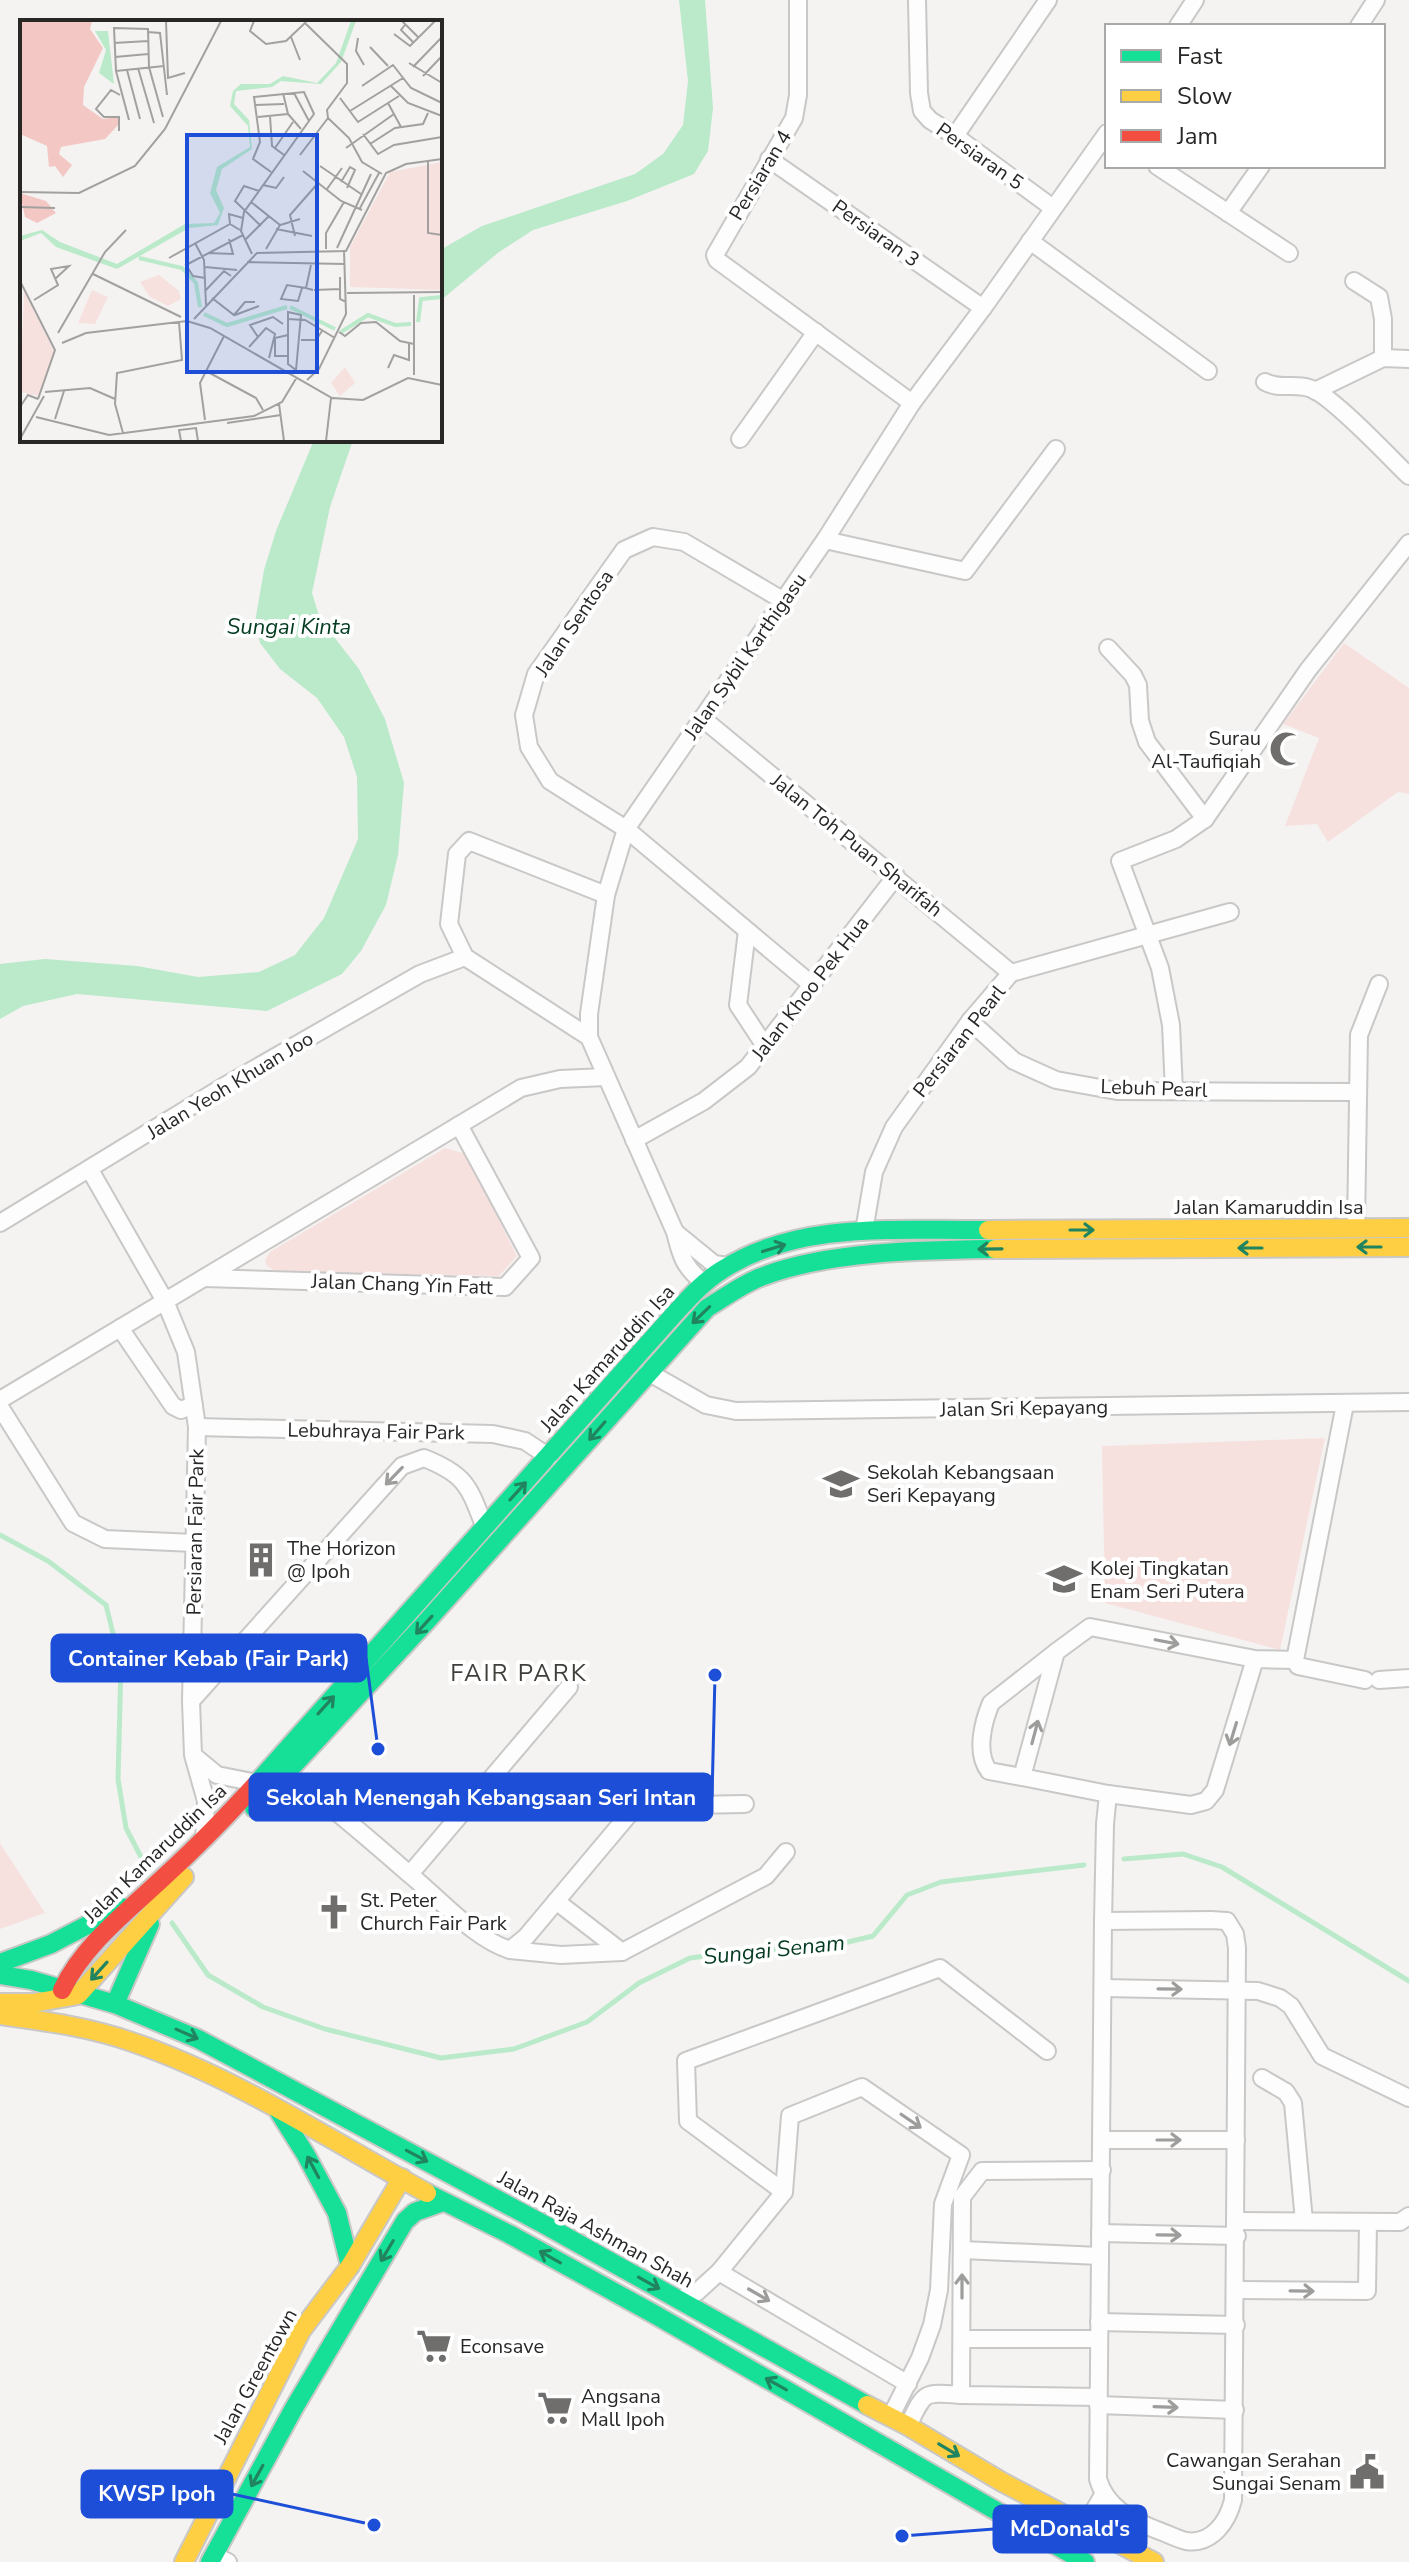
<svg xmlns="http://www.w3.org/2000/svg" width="1409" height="2562" viewBox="0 0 1409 2562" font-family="'Nunito Sans',sans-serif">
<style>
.green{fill:#f7e1df}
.water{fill:#baeaca}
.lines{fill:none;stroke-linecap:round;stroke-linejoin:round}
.stream{stroke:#baeaca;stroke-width:5}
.street-casing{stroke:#c9c8c7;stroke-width:20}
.fast-casing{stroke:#c9c8c7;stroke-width:22}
.slow-casing{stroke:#c9c8c7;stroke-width:22}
.jam-casing{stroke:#c9c8c7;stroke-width:22}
.street{stroke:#fdfdfd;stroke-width:16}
.fast{stroke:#16e098;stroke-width:18}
.slow{stroke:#ffcf43;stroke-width:18}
.jam{stroke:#f24e42;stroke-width:18}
.oneway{stroke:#1f845f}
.oneway2{stroke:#9d9d9c}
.labels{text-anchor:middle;stroke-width:8;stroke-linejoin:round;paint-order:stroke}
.street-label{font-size:20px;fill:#282726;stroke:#fff}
.poi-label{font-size:20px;fill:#282726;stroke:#fff;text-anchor:start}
.water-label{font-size:22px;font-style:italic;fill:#033b20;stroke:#fff}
.quarter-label{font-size:24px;letter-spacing:2px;fill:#403f3c;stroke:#fff}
.inset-river{fill:none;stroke:#baeaca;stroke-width:4}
.inset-road{fill:none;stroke:#a2a1a0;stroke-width:2}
.view{fill:#1d4ed8;fill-opacity:0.15;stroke:#1d4ed8;stroke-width:4}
.inset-edge{fill:none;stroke:#282726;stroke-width:4}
.leader{fill:none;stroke:#1d4ed8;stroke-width:3}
.callout-dot{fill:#1d4ed8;stroke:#fff;stroke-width:3}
.callout{fill:#1d4ed8;stroke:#1d4ed8;stroke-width:3}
.callout-label{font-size:22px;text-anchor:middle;font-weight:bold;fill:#fff}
</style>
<rect width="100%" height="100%" fill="#f4f3f2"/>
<!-- green -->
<g class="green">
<path d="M1344,643L1409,688V794L1398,792L1328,842L1317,824L1285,826L1319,738L1283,724Z"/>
<path d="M445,1148L466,1154L517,1256L499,1276L275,1271L267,1266L265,1260L270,1252Z"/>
<path d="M1325,1438L1280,1650L1105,1603L1102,1446Z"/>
<path d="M0,1843L45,1913L0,1929Z"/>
</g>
<!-- water -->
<g class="water">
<path d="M679,0H705L713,108L708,151L694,174L627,201L533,230L499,252L440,301V250L482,226L635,174L663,154L683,125L688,81Z"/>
<path d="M314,440H353L330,507L312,593L320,619L359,669L385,719L404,783L398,855L386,905L361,951L342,974L267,1011L77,994L23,1006L0,1019V964L45,959L137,966L198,977L259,972L295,955L324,918L358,839L357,777L344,737L317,698L280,669L260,643L255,622L264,570L276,531Z"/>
</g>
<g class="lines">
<!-- stream -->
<g class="stream">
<path d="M0,1535L48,1561L106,1605L121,1666L118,1779L126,1828L141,1857"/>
<path d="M1124,1859L1183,1854L1222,1867L1409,1981"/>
<path d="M172,1923L208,1975L263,2007L325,2029L441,2058L514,2049L587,2022L639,1983L690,1958L753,1950L819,1949L873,1936L907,1895L941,1882L1084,1865"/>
</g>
<!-- street casing -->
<g class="street-casing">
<g id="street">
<path d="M798,0V95L794,118L715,255L717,260L912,403"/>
<path d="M917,0L919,93L922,111L930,120L955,136L1053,208"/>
<path d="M1178,26L1195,0"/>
<path d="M1359,26L1376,0"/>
<path d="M955,136L1048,0"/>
<path d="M769,159L983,308"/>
<path d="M1157,166L1289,253"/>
<path d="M1228,213L1261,166"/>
<path d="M1030,241L1208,371"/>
<path d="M1354,281L1379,297L1383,319V358"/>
<path d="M1265,382C1280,390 1293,383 1309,388C1330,393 1390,458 1409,476"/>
<path d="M1315,391L1383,358L1409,359"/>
<path d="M740,439L816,332"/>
<path d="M825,540L965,571L1056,449"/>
<path d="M784,601L684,542L653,537L624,550L536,674L524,715L529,747L550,781L626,829L811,984"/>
<path d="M1108,648L1133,675L1138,685L1140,721L1147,742L1205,819"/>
<path d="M702,718L1011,973"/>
<path d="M747,931L738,1005L765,1046"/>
<path d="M970,1021L1014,1061L1056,1080L1117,1091L1358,1092"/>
<path d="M589,1037L465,957L449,924L457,854L469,841L606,895"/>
<path d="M1174,1091L1171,1025L1160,968L1120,861L1176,839L1205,819L1308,670L1409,543"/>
<path d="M634,1140L704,1101L748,1067L896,876"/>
<path d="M90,1170L165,1301L186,1352L197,1427L191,1701L193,1755L206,1801L204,1840"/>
<path d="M0,1223L221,1088L420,974L465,957"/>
<path d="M1356,1228L1359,1035L1379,984"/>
<path d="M864,1231L874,1172L894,1127L970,1021L1011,973L1230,912"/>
<path d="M676,1233L714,1264L728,1266"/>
<path d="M204,1278L505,1287L531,1258L459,1125"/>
<path d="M704,1283C684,1267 681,1257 675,1232L589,1037V1014L606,895L626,829L825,540L912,403L983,308L1107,133"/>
<path d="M120,1328L173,1406L181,1410L194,1405"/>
<path d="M648,1372L706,1405L736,1411L1409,1402"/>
<path d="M0,1400L521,1088L560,1079L606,1077"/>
<path d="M1345,1404L1295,1660L1298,1666L1365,1680"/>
<path d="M0,1407L73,1523L105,1539L194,1543"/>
<path d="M197,1427L493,1434L525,1441L549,1457"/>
<path d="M1255,1659L1215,1790L1206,1801L1191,1805L1108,1794L1022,1777L1056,1652L1090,1627L1255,1659L1295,1660"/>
<path d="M1379,1680L1409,1678"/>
<path d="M191,1701L402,1466L424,1458C467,1475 469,1487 485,1528"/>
<path d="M194,1756L217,1775L257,1783"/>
<path d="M280,1768C324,1800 367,1837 408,1873C438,1897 474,1939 510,1950L526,1937L636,1806L745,1804"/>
<path d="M1022,1777L989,1771C975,1753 983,1722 991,1703L1056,1652"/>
<path d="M410,1874L569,1687"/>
<path d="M556,1901L622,1952"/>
<path d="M1211,1920L1227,1921L1235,1934L1237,1948L1233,2500C1228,2521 1212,2545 1186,2541C1177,2539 1166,2533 1157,2530C1131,2520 1106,2507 1098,2479L1103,1921Z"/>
<path d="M1103,1921L1105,1824L1108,1794"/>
<path d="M510,1950L561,1955L622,1952L766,1876L786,1852"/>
<path d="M1103,1988L1258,1991L1280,1998L1291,2006L1322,2056L1409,2098"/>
<path d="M1262,2078L1286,2092L1293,2103L1304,2221"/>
<path d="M1102,2140H1236"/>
<path d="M784,2192L688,2121L686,2061L940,1968L1047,2051"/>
<path d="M1237,2221L1400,2222L1409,2216"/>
<path d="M1100,2233L1237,2236"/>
<path d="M962,2250L1100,2256"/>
<path d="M719,2272L908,2384"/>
<path d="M1236,2290L1367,2291L1368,2222"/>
<path d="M679,2299L697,2292L719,2272L784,2192L790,2116L862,2087L961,2155L943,2204L939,2290L932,2325L920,2358L891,2416"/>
<path d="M1099,2322L1236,2325"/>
<path d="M962,2339H1098"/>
<path d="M1098,2397L961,2395L962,2197L982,2171L1102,2170"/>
<path d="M1098,2405L1235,2410"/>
<path d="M908,2426C925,2391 923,2392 961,2395"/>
<path d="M1086,2524L1103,2495"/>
<path d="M213,2555L228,2562"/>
</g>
</g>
<!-- fast casing -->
<g class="fast-casing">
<g id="fast">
<path d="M256,1784L676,1312C690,1297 704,1281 722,1270C799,1220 900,1231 988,1230"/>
<path d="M254,1808L426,1622L707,1308C724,1298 742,1284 761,1277C827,1251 923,1250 995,1249"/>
<path d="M0,1963L51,1944L122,1907"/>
<path d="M0,1975L31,1980L115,2004L198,2039L547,2226L867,2405"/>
<path d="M115,2004L150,1924"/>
<path d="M279,2112L306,2155L337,2213L350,2266"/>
<path d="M427,2193L509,2234L654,2314L1085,2562"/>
<path d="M210,2562L294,2408L405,2221L415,2212L443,2202"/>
</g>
</g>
<!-- slow casing -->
<g class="slow-casing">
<g id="slow">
<path d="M988,1230L1409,1228"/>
<path d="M995,1249L1409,1247"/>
<path d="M78,1995L184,1877"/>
<path d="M0,2003H33L73,1996"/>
<path d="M0,2015C44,2021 90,2027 132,2042C237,2078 330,2140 427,2193"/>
<path d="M867,2405L908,2426L1002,2482L1154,2562"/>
<path d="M184,2562L301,2331L350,2266L402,2178"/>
</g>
</g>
<!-- jam casing -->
<g class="jam-casing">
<path id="jam" d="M62,1990C84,1944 128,1911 165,1876C197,1847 227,1816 256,1784"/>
</g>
<!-- street -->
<use href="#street" class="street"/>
<!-- fast -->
<use href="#fast" class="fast"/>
<!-- slow -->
<use href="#slow" class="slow"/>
<!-- jam -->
<use href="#jam" class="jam"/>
</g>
<!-- one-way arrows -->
<defs><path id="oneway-shaft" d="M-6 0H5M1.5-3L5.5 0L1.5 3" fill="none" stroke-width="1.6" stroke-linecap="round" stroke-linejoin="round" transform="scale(2)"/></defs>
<g class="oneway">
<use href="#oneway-shaft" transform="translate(1082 1230)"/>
<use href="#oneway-shaft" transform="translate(1369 1247) rotate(-180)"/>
<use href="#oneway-shaft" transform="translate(774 1248) rotate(-17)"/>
<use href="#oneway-shaft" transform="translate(1250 1248) rotate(180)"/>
<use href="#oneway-shaft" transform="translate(990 1249) rotate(179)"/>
<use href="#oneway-shaft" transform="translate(701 1315) rotate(136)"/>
<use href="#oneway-shaft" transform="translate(597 1431) rotate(131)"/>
<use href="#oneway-shaft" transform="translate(518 1491) rotate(-48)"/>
<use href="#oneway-shaft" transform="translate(424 1625) rotate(132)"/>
<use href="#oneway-shaft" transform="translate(326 1705) rotate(-48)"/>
<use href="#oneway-shaft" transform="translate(99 1971) rotate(132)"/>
<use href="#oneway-shaft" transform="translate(187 2034) rotate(24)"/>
<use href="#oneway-shaft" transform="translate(417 2156) rotate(28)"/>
<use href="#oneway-shaft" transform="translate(313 2167) rotate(-118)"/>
<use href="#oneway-shaft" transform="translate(387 2251) rotate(121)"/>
<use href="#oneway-shaft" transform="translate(550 2257) rotate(-151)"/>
<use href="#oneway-shaft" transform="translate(649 2283) rotate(29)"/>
<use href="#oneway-shaft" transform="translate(776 2384) rotate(-151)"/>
<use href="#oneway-shaft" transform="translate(949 2450) rotate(31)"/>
<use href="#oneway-shaft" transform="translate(257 2476) rotate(119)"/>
</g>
<g class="oneway2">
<use href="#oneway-shaft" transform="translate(394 1476) rotate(134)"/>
<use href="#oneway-shaft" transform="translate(1167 1642) rotate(11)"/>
<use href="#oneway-shaft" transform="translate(1035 1732) rotate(-75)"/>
<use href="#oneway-shaft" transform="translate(1233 1734) rotate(107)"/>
<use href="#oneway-shaft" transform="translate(1170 1989) rotate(1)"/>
<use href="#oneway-shaft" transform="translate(911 2121) rotate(34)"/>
<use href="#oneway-shaft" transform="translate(1169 2140)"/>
<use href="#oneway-shaft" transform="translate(1169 2235) rotate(1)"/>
<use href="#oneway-shaft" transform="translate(962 2286) rotate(-90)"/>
<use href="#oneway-shaft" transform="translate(1302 2291) rotate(1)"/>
<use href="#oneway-shaft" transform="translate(759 2295) rotate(30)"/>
<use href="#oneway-shaft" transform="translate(1166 2407) rotate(2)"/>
</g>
<!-- icons -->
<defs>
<g id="mosque-bare" transform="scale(2.76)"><path d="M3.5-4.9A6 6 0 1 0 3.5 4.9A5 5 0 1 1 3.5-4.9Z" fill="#6f6e6d" stroke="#fff" stroke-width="2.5" paint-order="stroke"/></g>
<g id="school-bare" transform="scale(2.76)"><path d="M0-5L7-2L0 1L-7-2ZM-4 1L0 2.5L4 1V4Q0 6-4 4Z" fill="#6f6e6d" stroke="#fff" stroke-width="2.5" paint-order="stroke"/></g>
<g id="building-bare" transform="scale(2.76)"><path d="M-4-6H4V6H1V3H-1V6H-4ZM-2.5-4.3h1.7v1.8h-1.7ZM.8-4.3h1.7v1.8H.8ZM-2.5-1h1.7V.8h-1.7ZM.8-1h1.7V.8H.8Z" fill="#6f6e6d" stroke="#fff" stroke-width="2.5" paint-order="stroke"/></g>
<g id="church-bare" transform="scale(2.76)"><path d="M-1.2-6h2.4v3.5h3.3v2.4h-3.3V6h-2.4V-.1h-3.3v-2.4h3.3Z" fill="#6f6e6d" stroke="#fff" stroke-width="2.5" paint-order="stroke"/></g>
<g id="supermarket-bare" transform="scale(2.76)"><path d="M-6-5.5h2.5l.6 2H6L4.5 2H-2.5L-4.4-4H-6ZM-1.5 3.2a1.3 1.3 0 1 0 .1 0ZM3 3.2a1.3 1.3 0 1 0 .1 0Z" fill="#6f6e6d" stroke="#fff" stroke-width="2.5" paint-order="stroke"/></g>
<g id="civic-bare" transform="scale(2.76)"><path d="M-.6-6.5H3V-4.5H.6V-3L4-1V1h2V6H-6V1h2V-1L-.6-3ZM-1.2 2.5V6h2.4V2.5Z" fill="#6f6e6d" stroke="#fff" stroke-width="2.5" paint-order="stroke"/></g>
</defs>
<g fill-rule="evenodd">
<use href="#mosque-bare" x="1287" y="749"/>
<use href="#school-bare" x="841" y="1484"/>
<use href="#building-bare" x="261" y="1560"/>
<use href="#school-bare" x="1064" y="1579"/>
<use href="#church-bare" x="334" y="1912"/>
<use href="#supermarket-bare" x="434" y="2346"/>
<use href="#supermarket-bare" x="555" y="2408"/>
<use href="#civic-bare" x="1367" y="2472"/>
</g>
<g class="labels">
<!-- street labels -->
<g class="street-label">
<text transform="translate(980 156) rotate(35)" y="7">Persiaran 5</text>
<text transform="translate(760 175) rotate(-59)" y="7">Persiaran 4</text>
<text transform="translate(876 233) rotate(35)" y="7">Persiaran 3</text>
<text transform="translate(574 623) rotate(-56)" y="7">Jalan Sentosa</text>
<text transform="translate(745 656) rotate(-55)" y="7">Jalan Sybil Karthigasu</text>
<text transform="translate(857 845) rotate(39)" y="7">Jalan Toh Puan Sharifah</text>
<text transform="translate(810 988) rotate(-52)" y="7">Jalan Khoo Pek Hua</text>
<text transform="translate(959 1041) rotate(-52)" y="7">Persiaran Pearl</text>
<text transform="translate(230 1085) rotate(-31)" y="7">Jalan Yeoh Khuan Joo</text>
<text transform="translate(1154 1088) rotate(2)" y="7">Lebuh Pearl</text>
<text x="1269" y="1214">Jalan Kamaruddin Isa</text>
<text transform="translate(402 1284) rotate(2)" y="7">Jalan Chang Yin Fatt</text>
<text transform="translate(607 1358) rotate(-48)" y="7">Jalan Kamaruddin Isa</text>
<text transform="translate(1024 1408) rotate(-1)" y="7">Jalan Sri Kepayang</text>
<text transform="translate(376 1431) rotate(1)" y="7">Lebuhraya Fair Park</text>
<text transform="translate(195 1532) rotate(-89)" y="7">Persiaran Fair Park</text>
<text transform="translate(155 1853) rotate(-44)" y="7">Jalan Kamaruddin Isa</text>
<text transform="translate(596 2229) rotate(29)" y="7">Jalan Raja Ashman Shah</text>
<text transform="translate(255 2376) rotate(-61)" y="7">Jalan Greentown</text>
</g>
<!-- poi labels -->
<g class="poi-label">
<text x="1261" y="745" text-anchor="end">Surau<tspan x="1261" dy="23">Al-Taufiqiah</tspan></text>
<text x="867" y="1479">Sekolah Kebangsaan<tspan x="867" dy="23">Seri Kepayang</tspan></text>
<text x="287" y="1555">The Horizon<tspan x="287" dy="23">@ Ipoh</tspan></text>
<text x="1090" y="1575">Kolej Tingkatan<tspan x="1090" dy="23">Enam Seri Putera</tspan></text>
<text x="360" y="1907">St. Peter<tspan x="360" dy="23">Church Fair Park</tspan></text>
<text x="460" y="2353">Econsave</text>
<text x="581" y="2403">Angsana<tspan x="581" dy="23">Mall Ipoh</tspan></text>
<text x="1341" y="2467" text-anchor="end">Cawangan Serahan<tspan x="1341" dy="23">Sungai Senam</tspan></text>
</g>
<!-- water labels -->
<g class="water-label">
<text x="289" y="634">Sungai Kinta</text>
<text transform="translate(774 1949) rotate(-6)" y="8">Sungai Senam</text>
</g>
<!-- quarter labels -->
<g class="quarter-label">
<text x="519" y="1681">FAIR PARK</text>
</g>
</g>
<!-- overview -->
<g transform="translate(20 20)">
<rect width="422" height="422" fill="#f4f3f2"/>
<path d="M422,142V270L330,267V227L370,152ZM139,255L159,271L161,279L148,286L130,277L120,262ZM72,270L88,277L75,304L58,303ZM4,271L34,331L20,376L0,372ZM325,347L335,363L320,376L311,363Z" fill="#f7e1df"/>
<path d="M0,1H72L70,9L83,28L64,67L63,85L83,99L98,97L100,103L85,119L41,127L39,134L52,145L43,157L35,146L29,147L27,126L0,114ZM0,173L26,181L36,193L17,203L5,197Z" fill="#f3c8c4"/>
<path d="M331,1H336L321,42L301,64L261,61L252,67L216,71L214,84L229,100L232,129L202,149L196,170L204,188L198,205L169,208L97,249L36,227L21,213L0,221V216L22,210L40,222L97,244L165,204L194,203L200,193L190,173L197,147L230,127L228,106L210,86L213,71L221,64H250L263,56L297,63L316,43ZM75,11H88L94,64L79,53L86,30Z" fill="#baeaca"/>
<path class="inset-river" d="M119,238L162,248L176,263L180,287M270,287L315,309M184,294L207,305L267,287M398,302L401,279L422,277M321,312L348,295L375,305L391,304"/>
<path class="inset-road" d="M146,1L148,58L165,53M234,1L230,11L246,24L266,21L286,2M382,1L399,18M285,3L327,44V63L307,90L308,98L329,118L342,142L362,154M385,5L381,10L394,23M128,12L140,13L147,75M374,14L390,26L415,1M271,17L280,40M338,18L336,31L344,45M94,23L128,21M350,27L368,46M95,37L128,34M389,43L422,63M393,47L422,17M118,48L134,103M107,50L120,99M96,51L144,46M403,56L422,36M342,66L373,45L391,68L422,83M371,66L388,83L422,96M263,73L268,94L281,109M274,73L289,101M320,78L338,102L379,76M368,83L381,107M235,85L264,84M330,91L383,58M250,96L252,126L264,135M238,97L268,94M109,100L96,51L94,8L128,9L129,47L143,97M99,111V97H84L76,89L91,70L100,75M343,114L358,134L374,125L422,117M350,124L375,108L403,104L408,93M255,128L273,102M326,128L374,94M280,135L308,98M408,141V213L422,215M300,146L341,174M283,151L321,181L342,190M321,162L330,147L335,150L327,168M243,165L256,168L264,157M307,169L322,148M239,171L224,166L215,181L241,206M0,172L59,173L115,146L145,109L201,1M231,182L260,205M0,187L35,188M340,188L359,153M256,209L292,216M220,210L210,204L209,194L223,198M275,216L270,195L299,162M225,220L249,196M175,223L184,240L186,285M317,228L351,154M246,229L260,205L280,199M306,229V213L324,182M188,233L213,234L209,219M232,234L221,211L224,192L294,94L284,72L234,77L240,122L233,139L251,152M149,238L210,204M227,242L325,244M291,245L286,268L293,270M185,247L217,250M73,254L161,297M320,257V279L326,282M185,258L173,256L166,245L223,215M0,261L35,330L18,379M282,268L278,281L261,279L267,265L286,268M294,270L320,269M185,271L204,251L211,256M327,273L422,272M192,278L214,295L225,282H235M14,280L38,265L31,249L49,246L35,259M268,292L281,295L276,350L268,344ZM215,295L239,286M174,299L237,233L326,231L366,153L386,144L422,139M268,299L285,300L315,318M319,312L325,316L341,303L356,302L380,321L394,324M38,313L85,232L106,210M238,317L230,305L253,297L263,304M281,320H296L302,311M42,323L66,313L167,301L190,308L312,378L343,380L388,358L422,365M229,327L246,308L255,314L249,338M268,336H255V318L268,315M368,348L374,335L389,340V324M186,351L236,378L243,390M394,355V275M287,360L299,349L326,294L324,230M25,372L70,368L95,379M259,384L264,421M0,387L8,375L18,379M16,397L89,415L234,396L262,382L277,357M35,399L44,371M185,400L180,363L204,316M207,403L261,395M103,413L95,384L97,353L162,340L159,302M0,419L24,376M161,421L159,410L176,408L178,421M306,421L311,378"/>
<path class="view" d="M167,115H297V352H167Z"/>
<rect width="422" height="422" class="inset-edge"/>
</g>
<!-- callouts -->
<path class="leader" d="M378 1749L366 1658M715 1675L712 1797M374 2525L232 2494M902 2536L994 2529"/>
<g class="callout-dot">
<circle cx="378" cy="1749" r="8"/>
<circle cx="715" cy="1675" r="8"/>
<circle cx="374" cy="2525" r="8"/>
<circle cx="902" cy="2536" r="8"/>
</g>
<g class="callout">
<rect x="52" y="1635" width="314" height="46" rx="8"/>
<rect x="250" y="1774" width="462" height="46" rx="8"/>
<rect x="82" y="2471" width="150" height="46" rx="8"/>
<rect x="994" y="2506" width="152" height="46" rx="8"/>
</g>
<g class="callout-label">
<text x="209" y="1666">Container Kebab (Fair Park)</text>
<text x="481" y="1805">Sekolah Menengah Kebangsaan Seri Intan</text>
<text x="157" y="2501">KWSP Ipoh</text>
<text x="1070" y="2536">McDonald's</text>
</g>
<!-- legend -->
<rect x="1105" y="24" width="280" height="144" fill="#ffffff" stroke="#a9a9a8" stroke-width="2"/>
<rect x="1121" y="50" width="40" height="12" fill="#16e098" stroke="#a9a9a8" stroke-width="2"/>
<text x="1177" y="64" font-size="24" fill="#282726">Fast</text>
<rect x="1121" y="90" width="40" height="12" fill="#ffcf43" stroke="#a9a9a8" stroke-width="2"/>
<text x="1177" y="104" font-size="24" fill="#282726">Slow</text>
<rect x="1121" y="130" width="40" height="12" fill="#f24e42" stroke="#a9a9a8" stroke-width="2"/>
<text x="1177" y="144" font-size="24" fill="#282726">Jam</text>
</svg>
